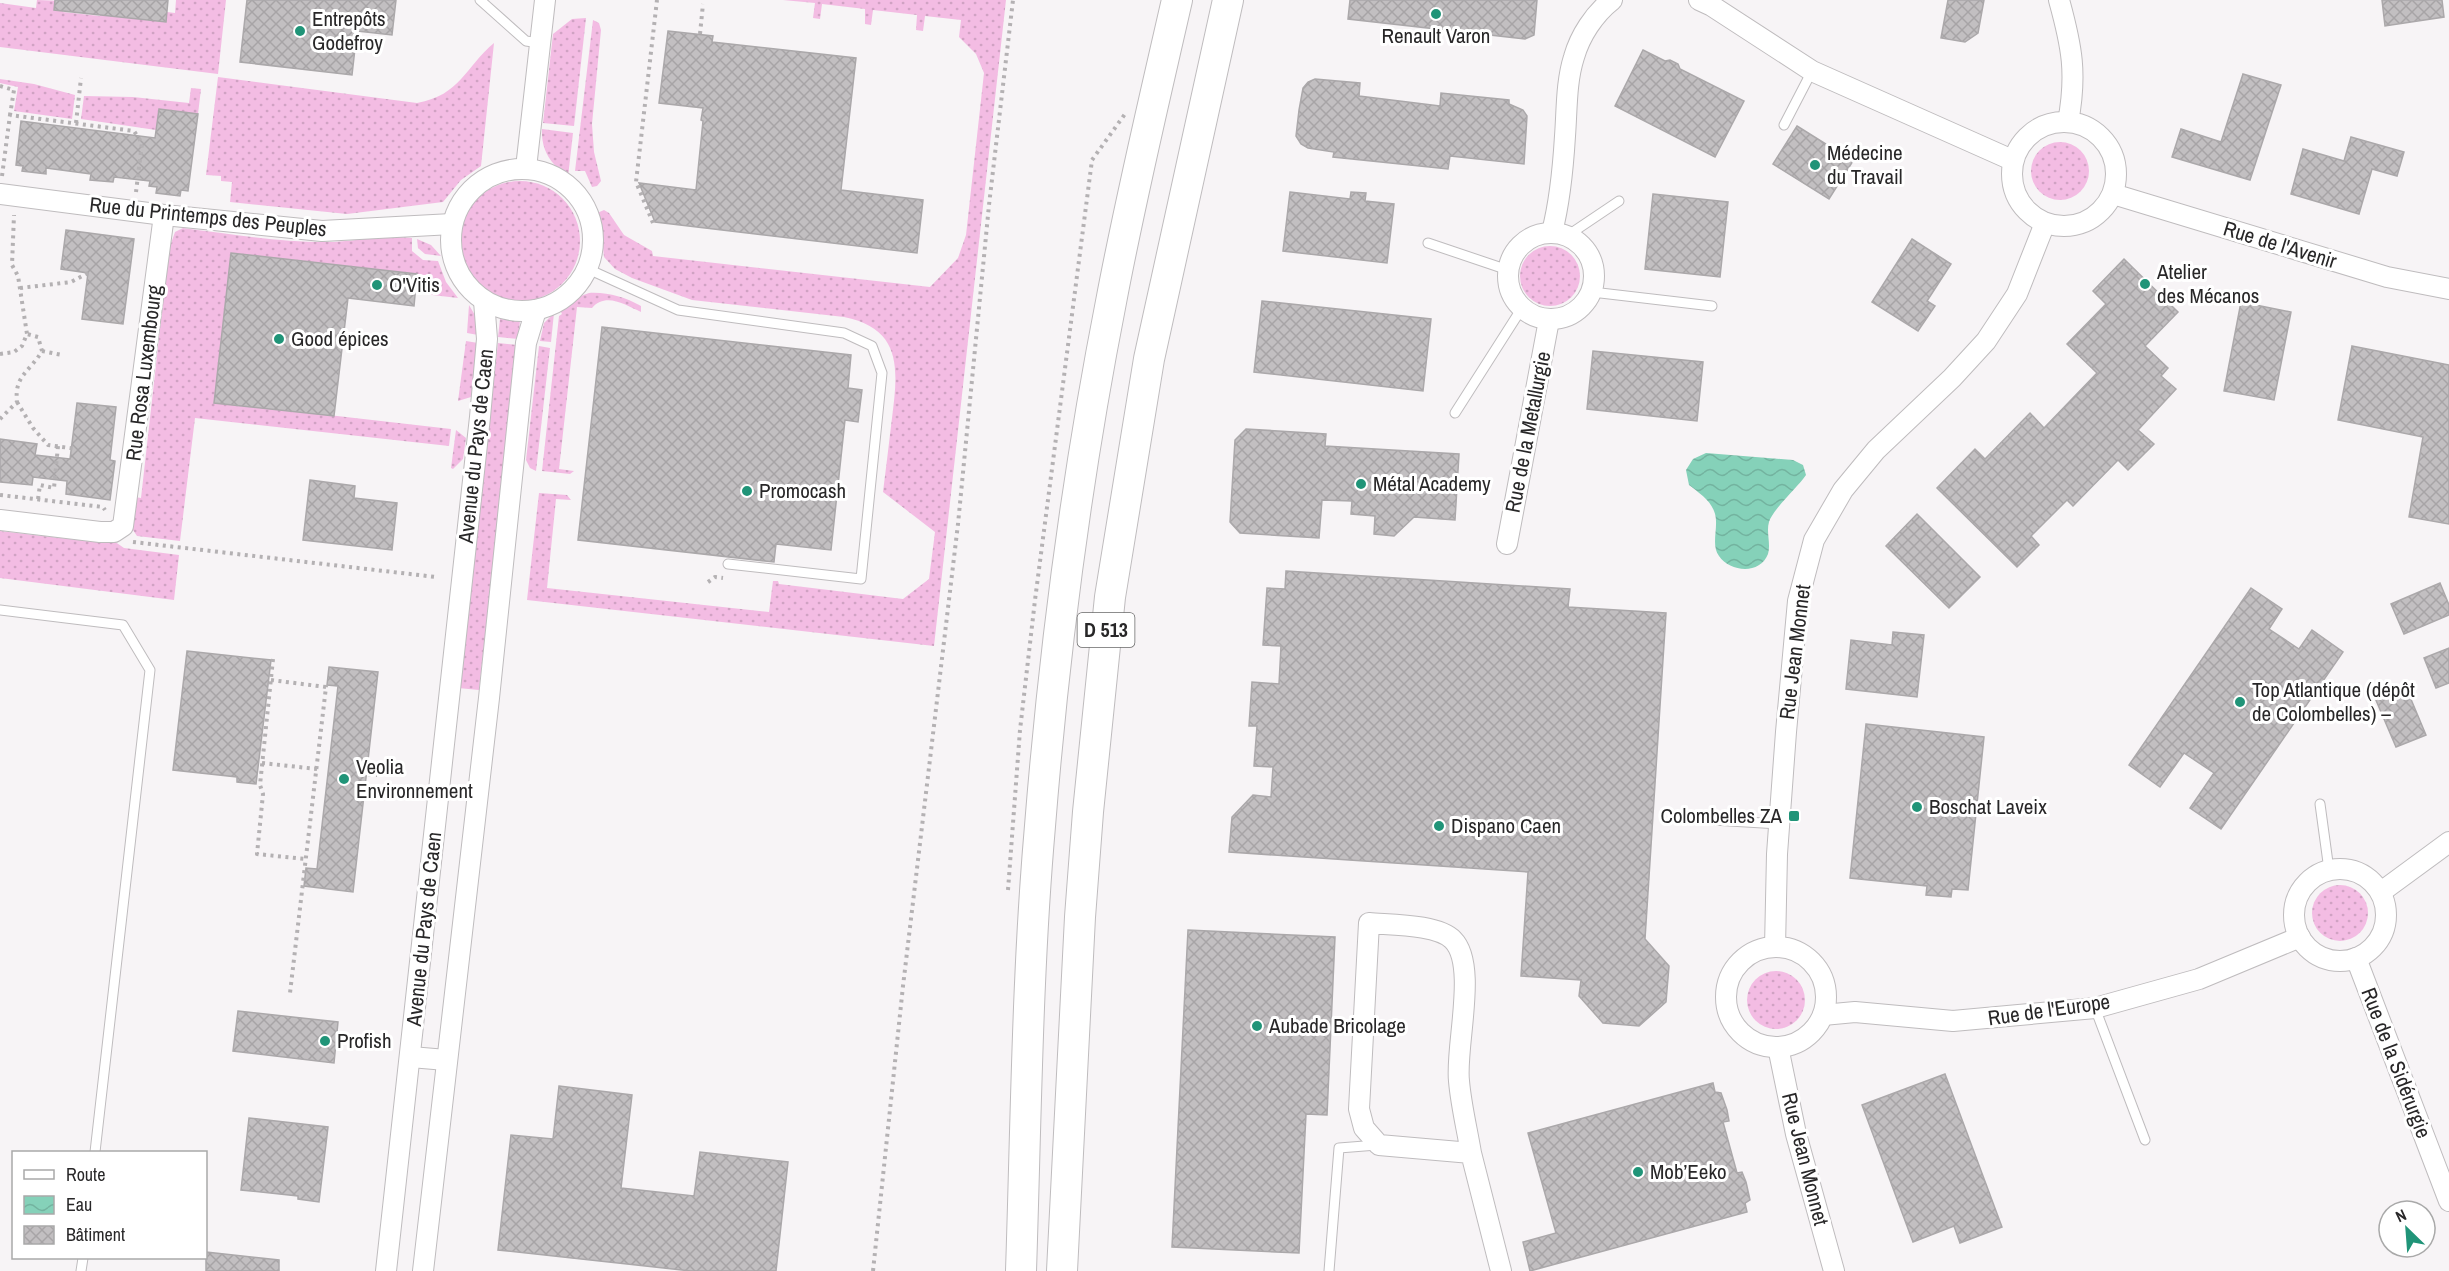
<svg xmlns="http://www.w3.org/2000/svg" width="2449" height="1271" viewBox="0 0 2449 1271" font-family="'Archivo Narrow',sans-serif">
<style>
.grass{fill:url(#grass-dots)}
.water{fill:url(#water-waves)}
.building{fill:url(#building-cross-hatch);stroke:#aba8aa;stroke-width:1.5}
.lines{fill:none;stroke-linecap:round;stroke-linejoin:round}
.service-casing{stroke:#bfbcbe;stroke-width:11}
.minor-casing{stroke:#bfbcbe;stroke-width:22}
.primary-casing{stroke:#bfbcbe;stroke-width:32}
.path{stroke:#b4b1b3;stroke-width:4;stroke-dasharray:3 4.5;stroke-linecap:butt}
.service{stroke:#fff;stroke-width:9}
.minor{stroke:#fff;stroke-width:20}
.primary{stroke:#fff;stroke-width:30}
.poi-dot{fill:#209478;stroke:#fff;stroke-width:2}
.labels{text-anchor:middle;stroke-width:6;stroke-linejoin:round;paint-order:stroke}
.shield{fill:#fff;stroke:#686868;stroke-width:1.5}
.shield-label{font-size:20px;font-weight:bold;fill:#282728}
.poi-label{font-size:21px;fill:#282728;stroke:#fff;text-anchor:start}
.street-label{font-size:21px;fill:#282728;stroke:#fff}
</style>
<defs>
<pattern id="grass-dots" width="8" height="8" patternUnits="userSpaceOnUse" patternTransform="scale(1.5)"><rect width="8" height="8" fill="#f3bce3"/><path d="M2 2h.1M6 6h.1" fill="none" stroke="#d0a2c3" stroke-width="1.8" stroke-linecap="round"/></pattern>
<pattern id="water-waves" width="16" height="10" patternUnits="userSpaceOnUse" patternTransform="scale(1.5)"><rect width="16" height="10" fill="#85d1b9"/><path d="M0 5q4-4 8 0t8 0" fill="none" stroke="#73b39f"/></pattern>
<pattern id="building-cross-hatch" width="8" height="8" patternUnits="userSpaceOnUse" patternTransform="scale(1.5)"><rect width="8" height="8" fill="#c2bfc1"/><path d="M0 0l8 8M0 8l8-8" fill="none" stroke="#a7a4a6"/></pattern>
</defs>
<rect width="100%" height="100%" fill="#f7f4f6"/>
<!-- grass -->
<g class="grass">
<path d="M37,0L64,1L63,12L100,16L102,6L129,8L128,18L165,22L167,12L175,13L176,0H226L218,74L0,47V3L36,8Z"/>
<path d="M783,0H1006L934,646L527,600L539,493L567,495L571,500L556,499L547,588L769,612L773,581H778L779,584L903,599L929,579L935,532L883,492C886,468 889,443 892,418C898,370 903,329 844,317L692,300L632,278L615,269L604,257L601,229L595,214L604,210L609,213L624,235L652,251L653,256L930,287L958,258L966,235L984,73L976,54L959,37L961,20L925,16L923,31L916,30L917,15L873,10L871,25L865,24V9L822,4L820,19L813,18L815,3Z"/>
<path d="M586,18L574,126L543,123L553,34L572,19Z"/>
<path d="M593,20L599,23L601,30L592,124L594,152L601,181L597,186L592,187L585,171H575Z"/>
<path d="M494,43L481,166L461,180L443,202L347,214L230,202L232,182L221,181V176L206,175L218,77L417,103C461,95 465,67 494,43Z"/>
<path d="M0,79L34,84L75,95L72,119L14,111L18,87L0,83Z"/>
<path d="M191,88L201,89L198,114L156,130L81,119L84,96L133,97L189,103Z"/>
<path d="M542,129L573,133L568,177C551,164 541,151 542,129Z"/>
<circle cx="2060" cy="171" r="29"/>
<circle cx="520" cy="241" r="60"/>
<path d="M183,228C230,234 278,242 325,242C354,242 384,234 412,238V251L423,260L438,261L446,282L458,298L415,293L417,274L231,253L214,402L451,429L449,446L195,418L180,541L137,536L131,527L135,497L141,498L169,249L175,232Z"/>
<path d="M417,239L431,245L441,256L425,254L418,248Z"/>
<circle cx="1550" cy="276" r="30"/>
<path d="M589,293C608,292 624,297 641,306V312C625,305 606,292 592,308L577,307L559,469L574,471L570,474L542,471L559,316L562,314L560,310L578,297Z"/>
<path d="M469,305L476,317L478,335L467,333Z"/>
<path d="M554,313L551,342L540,341L544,323Z"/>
<path d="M500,319L520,321L518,339L498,337Z"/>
<path d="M466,341L478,343L471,397L458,401Z"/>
<path d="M498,343L517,345L479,690L458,688Z"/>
<path d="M539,346L550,348L536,471L530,468L526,460Z"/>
<path d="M456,430L466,438L463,459L453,469L451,468Z"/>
<path d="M0,531L78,540L79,534L111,539L124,548L179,555L174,600L0,578Z"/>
<circle cx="2340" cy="913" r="28"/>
<circle cx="1776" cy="1000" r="29"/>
</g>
<!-- water -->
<path class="water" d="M1706,453L1793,460L1803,465L1806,475C1798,487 1773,509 1769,522C1766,532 1771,544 1768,554C1760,575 1730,572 1719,556C1710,544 1720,525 1714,511C1710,500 1698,492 1689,485L1686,470L1693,459Z"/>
<!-- building -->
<g class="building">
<path d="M55,0H168L166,22L54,10Z"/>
<path d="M247,0H396L392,35L357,31L352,75L240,62Z"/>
<path d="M1350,0H1537L1534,35L1525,39L1348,19Z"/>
<path d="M1948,0H1984L1978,33L1965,42L1941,38Z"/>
<path d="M2382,0H2442L2444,17L2385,26Z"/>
<path d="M668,31L713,36L712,42L856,58L841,190L923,200L917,253L655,222L639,183L696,190L703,121L701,120L703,108L659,103Z"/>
<path d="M1643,50L1665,61L1670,60L1678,64L1680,69L1744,101L1715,157L1615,106Z"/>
<path d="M2243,74L2281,85L2250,180L2172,157L2181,129L2221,142Z"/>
<path d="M1315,79L1360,83L1359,96L1440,106L1441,93L1509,100V104L1523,110L1527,116L1524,164L1450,156L1448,169L1333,157L1334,152L1308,148L1301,144L1296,136L1299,110L1303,88L1308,82Z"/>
<path d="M159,109L198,114L188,191L181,190L180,196L156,193L157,187L149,186L150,181L114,177L113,182L90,180L91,174L46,168V174L22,171L23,166L16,165L21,121L155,138Z"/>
<path d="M1797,126L1853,161L1829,199L1773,164Z"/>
<path d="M2351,137L2404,152L2397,176L2372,169L2359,214L2291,194L2303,149L2344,161Z"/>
<path d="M1290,192L1350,199L1351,192L1366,193L1365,201L1394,204L1387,263L1283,251Z"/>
<path d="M1653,194L1728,202L1720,277L1645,269Z"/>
<path d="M66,230L134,239L123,324L82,319L88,273L61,269Z"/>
<path d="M1912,239L1951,264L1927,301L1935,306L1918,331L1872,302Z"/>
<path d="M231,253L417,274L414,306L348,298L334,416L214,403Z"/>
<path d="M2124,259L2178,312L2145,346L2168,368L2161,376L2176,389L2138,430L2154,444L2128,470L2118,460L2073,506L2067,500L2031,536L2039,545L2017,567L1937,488L1975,449L1985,459L2030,413L2044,428L2097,373L2067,344L2106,304L2093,291Z"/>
<path d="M1262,301L1431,319L1423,391L1254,372Z"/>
<path d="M2241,302L2291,312L2274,400L2224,391Z"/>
<path d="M602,327L851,355L848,388L862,390L858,422L845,420L831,550L776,544L774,562L578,540Z"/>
<path d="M2352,346L2449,365V524L2409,517L2423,437L2338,420Z"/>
<path d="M1593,351L1703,362L1697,421L1587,409Z"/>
<path d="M77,403L116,407L110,460L115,461L110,500L66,494L67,481L33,477L32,485L0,482V439L37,444L35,455L70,459Z"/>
<path d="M1246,429L1326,434L1325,446L1459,454L1455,520L1414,517L1394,536L1374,534L1375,516L1351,514L1352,501L1322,500L1319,538L1240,533L1230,522L1235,440Z"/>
<path d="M310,480L355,486L354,498L397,503L392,550L303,540Z"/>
<path d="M1917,514L1980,577L1949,608L1886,546Z"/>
<path d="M1286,571L1570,589L1568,607L1666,613L1645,939L1669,966L1666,1002L1639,1026L1603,1023L1579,996L1581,980L1521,976L1528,872L1229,852L1232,817L1253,795L1271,797L1273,767L1254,766L1257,726H1249L1252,682L1279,684L1281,646L1263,645L1267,588L1285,589Z"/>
<path d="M2440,583L2449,605V615L2404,634L2391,604Z"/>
<path d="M2251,588L2282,609L2269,629L2299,649L2312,630L2343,652L2221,829L2190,808L2214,773L2184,753L2160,787L2129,765Z"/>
<path d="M1893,632L1924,635L1917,697L1846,689L1851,640L1892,645Z"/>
<path d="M2449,648V683L2436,688L2424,658Z"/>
<path d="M187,651L271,660L256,784L237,782V777L173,770Z"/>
<path d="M329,667L378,672L353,892L304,886L306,868L317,869L338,686L327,685Z"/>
<path d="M2405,685L2426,735L2396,747L2375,698Z"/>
<path d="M1866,724L1984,737L1968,890L1952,889L1951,897L1926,895L1927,886L1850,878Z"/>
<path d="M1188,930L1335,937L1327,1115L1306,1114L1299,1253L1172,1247Z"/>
<path d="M238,1011L338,1022L334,1063L233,1051Z"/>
<path d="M1945,1074L2002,1227L1960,1243L1954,1226L1913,1242L1862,1105Z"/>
<path d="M1713,1083L1715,1092L1721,1093L1727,1110L1729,1121L1723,1122L1737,1173L1742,1172L1746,1182L1750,1200L1745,1203L1747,1212L1530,1271L1523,1242L1556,1233L1528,1133Z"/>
<path d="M559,1086L632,1095L621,1188L694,1196L700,1152L788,1162L776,1271H691L498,1250L511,1135L553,1139Z"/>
<path d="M249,1118L328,1127L319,1202L298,1199V1196L241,1190Z"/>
<path d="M206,1252L279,1260V1271H206Z"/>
</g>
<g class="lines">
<!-- service casing -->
<g class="service-casing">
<g id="service">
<path d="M480,0L526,41L540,43"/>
<path d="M1784,125L1812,71"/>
<path d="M1567,236L1619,201"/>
<path d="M1428,243L1508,270"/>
<path d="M588,269L678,310L844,333L872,346L882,373L861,579L728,564"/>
<path d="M1592,292L1712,306"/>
<path d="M1455,413L1522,308"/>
<path d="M0,610L123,625L150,670L95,1152"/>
<path d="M2320,804L2329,870"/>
<path d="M1696,819L1779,824"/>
<path d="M2095,1008L2145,1140"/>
<path d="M81,1271L83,1258"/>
<path d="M1329,1271L1339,1148L1377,1145"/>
</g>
</g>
<!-- minor casing -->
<g class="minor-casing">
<g id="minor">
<path d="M1699,0L1712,6L1812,71L2012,160"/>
<path d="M2059,0C2072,47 2077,74 2068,122"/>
<circle cx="2064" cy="174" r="52"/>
<path d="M526,168L545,0"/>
<circle cx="522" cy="240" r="71"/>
<path d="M0,194L164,215L322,231L452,224"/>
<path d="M2113,194L2387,277L2449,289"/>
<path d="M1552,232C1560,201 1563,169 1565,136C1567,110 1566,82 1574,57C1580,36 1594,14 1612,0"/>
<circle cx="1551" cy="276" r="43"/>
<path d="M0,520L100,532H114L123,526L164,215"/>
<path d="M1507,544L1549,320"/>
<circle cx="2340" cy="915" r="46"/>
<path d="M2381,892L2449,842"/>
<path d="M1775,947L1777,854L1786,732L1798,601L1814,540L1843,490L1876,450L1952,378L1986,341L2017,294L2045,223"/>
<circle cx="1776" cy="997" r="50"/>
<path d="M2356,958L2449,1201"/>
<path d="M1823,1015L1855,1012L1953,1021L2095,1008L2199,979L2300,937"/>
<path d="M1778,1047L1796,1134L1834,1271"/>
<path d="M411,1057L446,1060"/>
<path d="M1471,1153C1467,1129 1461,1105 1459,1081C1455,1047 1478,965 1453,940C1438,924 1390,925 1369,923L1359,1109L1364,1128L1379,1145L1471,1153L1501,1271"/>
<path d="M386,1271L480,417L487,339L484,301"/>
<path d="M423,1271L489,698L526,343L536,310"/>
</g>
</g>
<!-- primary casing -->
<g class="primary-casing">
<g id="primary">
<path d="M1021,1271C1026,1123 1027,974 1040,826C1054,651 1077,475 1111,302C1130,201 1154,101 1177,0"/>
<path d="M1062,1271L1080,917L1088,812L1110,597L1149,359L1228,0"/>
</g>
</g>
<!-- path -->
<g class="path">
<path d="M700,34L703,4"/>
<path d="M0,86L14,90L10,115"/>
<path d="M76,123L81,78"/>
<path d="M2,176L10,115L134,131L142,143L136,192"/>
<path d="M653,223L636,182L657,0"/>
<path d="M20,288L71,282L88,273"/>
<path d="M42,351L62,355"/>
<path d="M0,354L14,352L22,346L27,334L18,276L12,265L14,215"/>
<path d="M17,402L33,428L48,445L77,449"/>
<path d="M0,419L17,402C14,375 30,372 42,351L38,337L27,334"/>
<path d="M0,495L103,507L105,510"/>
<path d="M38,499L40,485L54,488L58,446"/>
<path d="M133,542L436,577"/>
<path d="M708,582L715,577L723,578"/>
<path d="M273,659L260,785L263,794L257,854L306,859"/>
<path d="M271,680L326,687L290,993"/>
<path d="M262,763L317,769"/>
<path d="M361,775H377"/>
<path d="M1008,890L1020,730L1035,600L1092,160L1125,114"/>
<path d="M873,1271L903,986L958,524L989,205L1013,0"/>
</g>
<!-- service -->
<use href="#service" class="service"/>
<!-- minor -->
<use href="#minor" class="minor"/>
<!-- primary -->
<use href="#primary" class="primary"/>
</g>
<!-- markers -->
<g class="poi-dot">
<circle cx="1436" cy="14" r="6"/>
<circle cx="300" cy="31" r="6"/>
<circle cx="1815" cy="165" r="6"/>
<circle cx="2145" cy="284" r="6"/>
<circle cx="377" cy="285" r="6"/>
<circle cx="279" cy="339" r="6"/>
<circle cx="1361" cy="484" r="6"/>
<circle cx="747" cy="491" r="6"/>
<circle cx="2240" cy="702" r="6"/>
<circle cx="344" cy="779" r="6"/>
<circle cx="1917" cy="807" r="6"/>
<rect x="1788" y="810" width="12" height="12" rx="3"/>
<circle cx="1439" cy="826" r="6"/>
<circle cx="1257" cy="1026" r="6"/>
<circle cx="325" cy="1041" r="6"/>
<circle cx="1638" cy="1172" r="6"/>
</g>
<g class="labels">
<!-- shield labels -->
<rect class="shield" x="1077.5" y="613" width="57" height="34" rx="4.5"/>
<g class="shield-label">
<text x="1106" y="637">D 513</text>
</g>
<!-- poi labels -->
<g class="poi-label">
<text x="312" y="26">Entrepôts<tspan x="312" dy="24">Godefroy</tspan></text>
<text x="1436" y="43" text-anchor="middle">Renault Varon</text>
<text x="1827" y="160">Médecine<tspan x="1827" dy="24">du Travail</tspan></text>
<text x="2157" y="279">Atelier<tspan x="2157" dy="24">des Mécanos</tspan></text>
<text x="389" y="292">O'Vitis</text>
<text x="291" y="346">Good épices</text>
<text x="1373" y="491">Métal Academy</text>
<text x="759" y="498">Promocash</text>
<text x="2252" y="697">Top Atlantique (dépôt<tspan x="2252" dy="24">de Colombelles) –</tspan></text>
<text x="356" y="774">Veolia<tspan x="356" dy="24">Environnement</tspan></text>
<text x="1929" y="814">Boschat Laveix</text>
<text x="1782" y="823" text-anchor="end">Colombelles ZA</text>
<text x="1451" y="833">Dispano Caen</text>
<text x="1269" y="1033">Aubade Bricolage</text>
<text x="337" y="1048">Profish</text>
<text x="1650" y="1179">Mob’Eeko</text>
</g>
<!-- street labels -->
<g class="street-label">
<text transform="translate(208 217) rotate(6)" y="7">Rue du Printemps des Peuples</text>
<text transform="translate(2280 245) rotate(17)" y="7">Rue de l'Avenir</text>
<text transform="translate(144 373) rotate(-83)" y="7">Rue Rosa Luxembourg</text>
<text transform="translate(1528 432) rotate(-79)" y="7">Rue de la Metallurgie</text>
<text transform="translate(476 446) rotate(-84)" y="7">Avenue du Pays de Caen</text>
<text transform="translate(1795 652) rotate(-83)" y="7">Rue Jean Monnet</text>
<text transform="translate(424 929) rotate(-84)" y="7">Avenue du Pays de Caen</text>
<text transform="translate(2049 1010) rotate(-8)" y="7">Rue de l'Europe</text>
<text transform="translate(2396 1063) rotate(69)" y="7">Rue de la Sidérurgie</text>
<text transform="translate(1805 1159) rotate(76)" y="7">Rue Jean Monnet</text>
</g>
</g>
<!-- legend -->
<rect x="12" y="1151" width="195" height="108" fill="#ffffff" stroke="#a9a9a9" stroke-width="1.5"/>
<rect x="24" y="1170" width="30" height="9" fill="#ffffff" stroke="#a9a9a9" stroke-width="1.5"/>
<text x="66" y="1181" font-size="18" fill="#282728">Route</text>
<rect x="24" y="1196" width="30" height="18" fill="url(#water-waves)" stroke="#a9a9a9" stroke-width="1.5"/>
<text x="66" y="1211" font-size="18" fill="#282728">Eau</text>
<rect x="24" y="1226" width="30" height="18" fill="url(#building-cross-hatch)" stroke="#a9a9a9" stroke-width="1.5"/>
<text x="66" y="1241" font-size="18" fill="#282728">Bâtiment</text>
<!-- north arrow -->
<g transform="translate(2407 1229) rotate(335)"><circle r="28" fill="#ffffff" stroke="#a9a9a9" stroke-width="1.5"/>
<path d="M0-4.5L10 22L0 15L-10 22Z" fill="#209478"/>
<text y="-9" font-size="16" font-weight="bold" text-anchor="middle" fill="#282728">N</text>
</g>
</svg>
